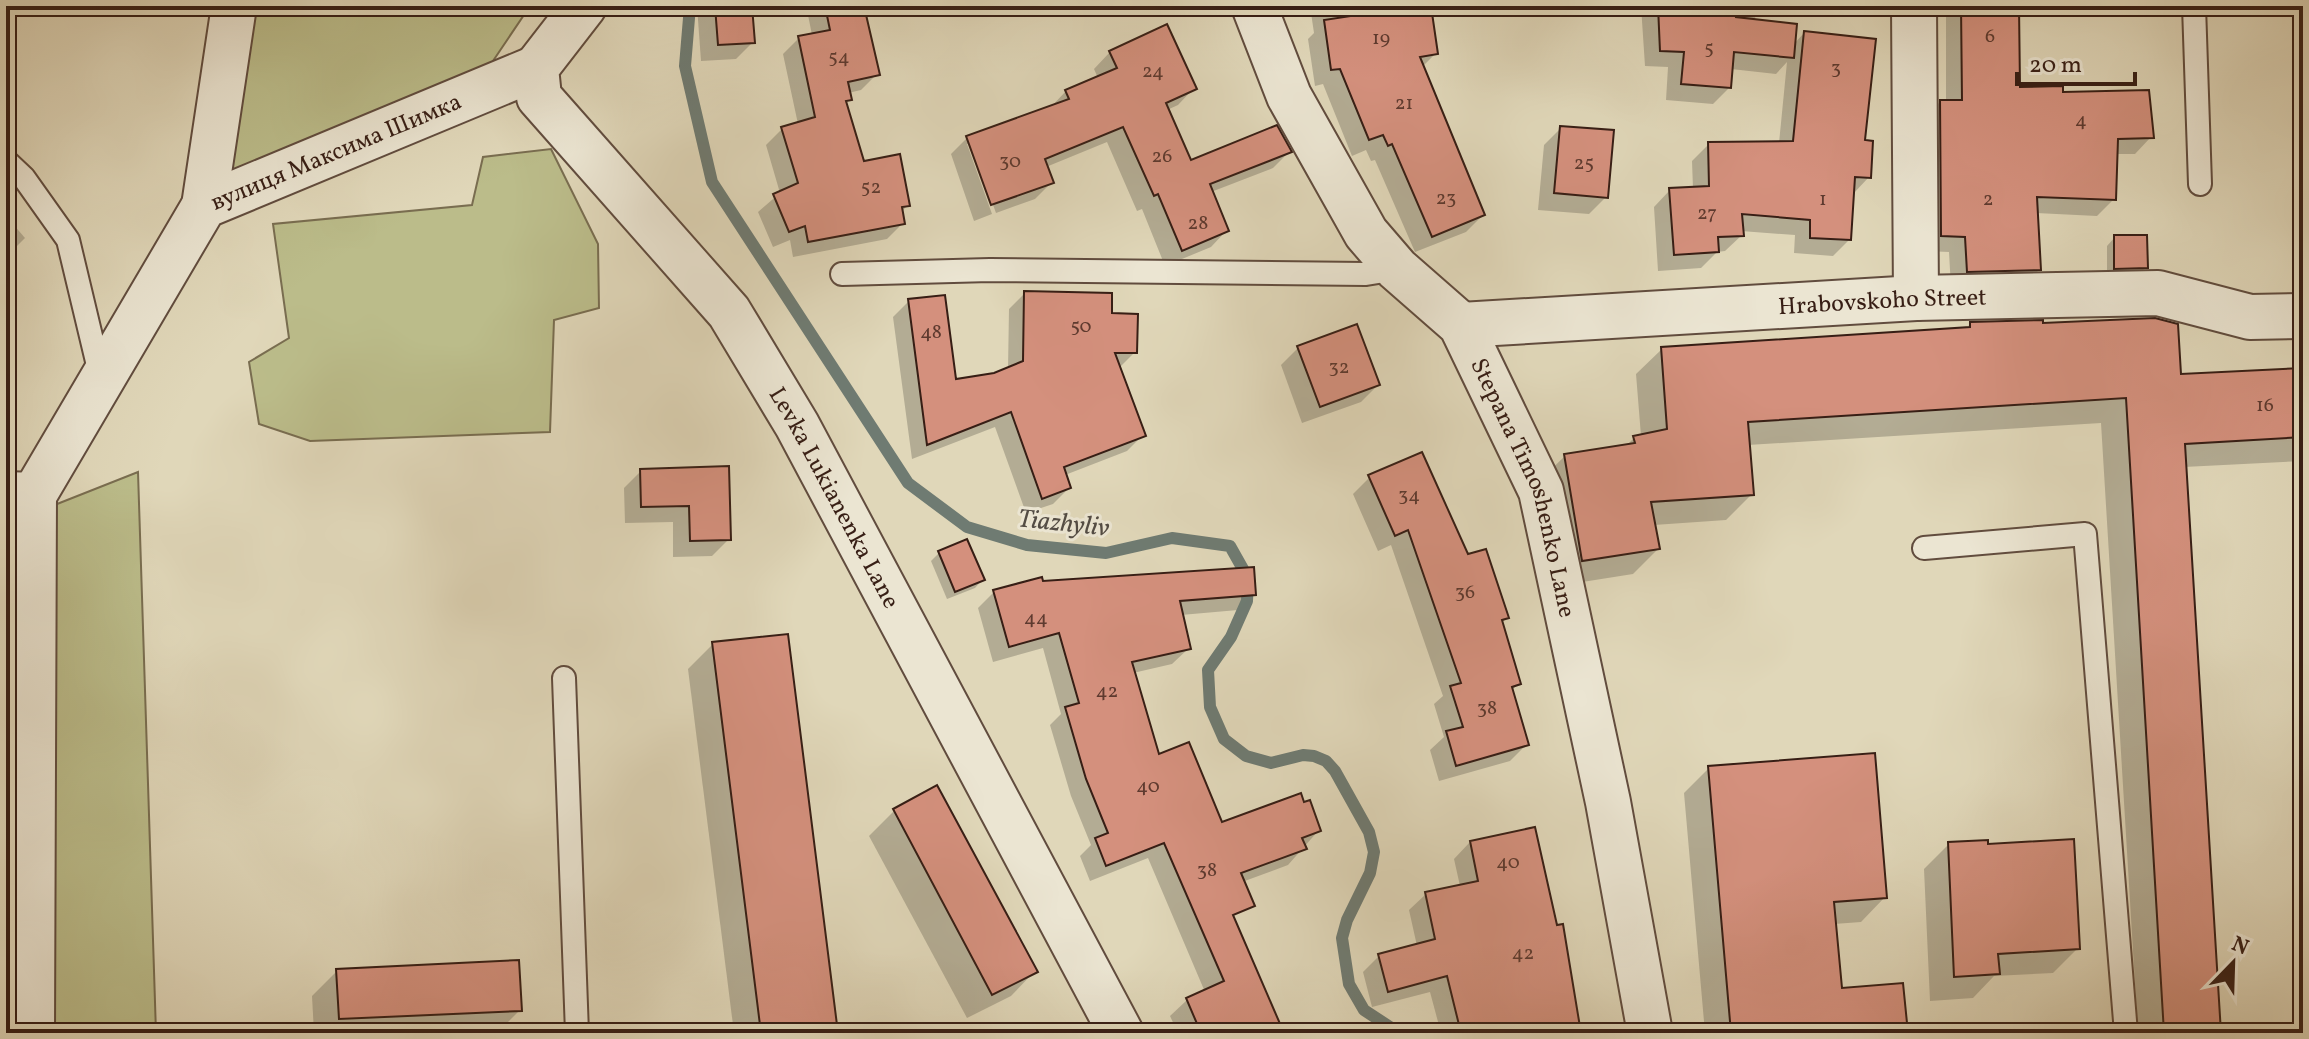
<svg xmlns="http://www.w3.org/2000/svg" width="2309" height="1039" viewBox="0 0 2309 1039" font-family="Vollkorn,serif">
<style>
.green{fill:#bbbc8a;stroke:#796d50;stroke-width:2}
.shadow{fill:#0003}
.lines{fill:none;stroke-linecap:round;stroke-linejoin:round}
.stream{stroke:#6f7b72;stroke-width:12}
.building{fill:#d4907d;stroke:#371e15;stroke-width:2}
.lane-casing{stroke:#614c3e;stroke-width:26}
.street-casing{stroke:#614c3e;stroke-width:48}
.lane{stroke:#ebe5d2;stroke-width:22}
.street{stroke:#ebe5d2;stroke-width:44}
.labels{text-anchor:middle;stroke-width:6;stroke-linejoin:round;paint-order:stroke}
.number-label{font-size:20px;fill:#5e3a2f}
.street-label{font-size:24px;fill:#371e15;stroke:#ebe5d2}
.water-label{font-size:26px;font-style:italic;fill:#534c44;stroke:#ebe5d2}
</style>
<rect width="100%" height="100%" fill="#e0d7b9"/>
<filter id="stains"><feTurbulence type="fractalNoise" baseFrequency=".0025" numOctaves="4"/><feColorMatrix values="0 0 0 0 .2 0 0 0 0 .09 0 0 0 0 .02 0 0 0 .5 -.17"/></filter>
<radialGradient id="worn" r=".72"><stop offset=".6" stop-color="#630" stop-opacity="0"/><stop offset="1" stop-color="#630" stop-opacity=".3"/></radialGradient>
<!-- green -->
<g class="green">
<path d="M234,6H530L470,95L204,206Z"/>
<path d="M551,149L598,244L599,308L554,320L550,432L310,441L259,424L249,362L289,338L273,224L472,205L483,157Z"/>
<path d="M138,472L156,1033H52V506Z"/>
</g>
<!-- shadow -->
<g class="shadow">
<path d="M697,6H750L753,42L736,59L701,61Z"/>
<path d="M817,6H862L877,74L861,90L848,93L850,99L845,104L863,163L908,205L901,212L903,223L887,239L793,257L790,240L773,247L758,212L780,193L766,145L782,129L798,124L783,54L799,38L812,35L808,15Z"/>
<path d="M1310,6H1396L1397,11L1436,53L1422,67L1483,215L1466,232L1415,252L1375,160L1371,161L1366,150L1352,156L1323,84L1315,86L1308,39L1314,33Z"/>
<path d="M1641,6H1756L1755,21L1793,45L1804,33L1863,142L1869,177L1853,194L1849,240L1833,256L1794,253L1795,235L1741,231L1742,235L1725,251L1717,252L1701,268L1658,271L1654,207L1670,190L1693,189L1692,161L1709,144L1779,143L1787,62L1776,74L1731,69L1729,88L1713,104L1666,100L1668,67L1645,66Z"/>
<path d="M1946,6H2017L2018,89L2062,94L2151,137L2135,154H2115L2114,199L2097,216L2036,213L2039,270L2022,286L1951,288L1949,252L1925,251L1924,118L1940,102H1946Z"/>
<path d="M2051,6H2132L2127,11Z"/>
<path d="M2303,33V80L2295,81L2293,43Z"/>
<path d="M1110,52L1194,88L1178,105L1167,110L1190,163L1289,152L1273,168L1211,192L1227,230L1211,247L1165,266L1142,209L1137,211L1107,142L1046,167L1051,183L1035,199L996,213L971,144H967L992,214L974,221L951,154L967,138L1049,109L1066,91L1098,78L1094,69Z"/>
<path d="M1561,128L1606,197L1589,214L1538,210L1544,145Z"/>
<path d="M2303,193V265H2298L2294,202Z"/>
<path d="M6,216L25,238L6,257Z"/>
<path d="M2115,237L2146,267L2138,276H2107V246Z"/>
<path d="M1025,293L1110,315L1135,352L1118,369L1143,435L1127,451L1065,475L1069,488L1053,504L1026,513L995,427L912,459L893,317L909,301L955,381L994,375L1008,369L1009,309Z"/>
<path d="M1970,324L2179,376L2303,370V461L2184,467L2219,1033H2138L2101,423L1748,445L1752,494L1726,520L1654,525L1658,549L1633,574L1557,586L1539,481L1565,456L1626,446L1634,438L1641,436L1636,374L1662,349L1965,330Z"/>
<path d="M1298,348L1378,385L1361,402L1302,423L1281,365Z"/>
<path d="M727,468L729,539L712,556L673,557V522L625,523L624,488L641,471Z"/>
<path d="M1370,477L1467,557L1507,618L1501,623L1519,683L1511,691L1527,744L1510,761L1439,781L1430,750L1444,737L1434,704L1443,696L1391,545L1378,551L1353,494Z"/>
<path d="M939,553L983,579L975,588L947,599L931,561Z"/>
<path d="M1041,583L1254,594L1238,610L1181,615L1189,648L1172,664L1133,673L1157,757L1221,824L1319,830L1288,865L1242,882L1232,912L1278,1033H1178L1170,1016L1187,1000L1205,992L1148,858L1090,881L1080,856L1091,845L1071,796L1050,725L1061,714L1043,648L993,662L978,608L994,592Z"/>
<path d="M713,644L836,1033H734L688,669Z"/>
<path d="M1709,768L1885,897L1861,922L1834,924L1840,990L1906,1033H1705L1684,793Z"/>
<path d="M937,788L1035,971L1011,996L967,1018L869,836L894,811Z"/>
<path d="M1470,842L1555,927L1579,1033H1441L1430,992L1372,1007L1363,972L1379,956L1417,946L1409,910L1426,894L1460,886L1454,859Z"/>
<path d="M1949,844L2078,948L2053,973L1994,976L1973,998L1930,1001L1924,869Z"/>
<path d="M337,971L520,1010L497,1033H314L312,996Z"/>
</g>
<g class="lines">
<!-- stream -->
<path class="stream" d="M690,6L685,66L712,182L908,483L967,527L1027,545L1106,553L1172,538L1230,546L1248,578L1247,601L1231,637L1208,670L1210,707L1224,739L1246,756L1271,763L1303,755L1314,756L1326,761L1335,771L1369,832L1374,852L1370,873L1347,920L1342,938L1349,984L1364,1010L1399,1033"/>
</g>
<!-- building -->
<g class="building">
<path d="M715,6H752L755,43L718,45Z"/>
<path d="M825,6H864L880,75L848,82L852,100L846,101L864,161L900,154L910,206L902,207L905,224L808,242L805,226L789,232L773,194L798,183L781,127L815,117L798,36L830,30Z"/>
<path d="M1417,6H1431L1438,54L1420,57L1485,215L1432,237L1392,144L1388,146L1383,135L1369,140L1340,69L1331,70L1324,20Z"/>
<path d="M1658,6L1737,9L1736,17L1797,24L1794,58L1734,52L1731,88L1681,84L1684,52L1660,51Z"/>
<path d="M1961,6H2019L2020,87L2063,86V92L2149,90L2154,138L2118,139L2116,200L2037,197L2041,270L1967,272L1965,237L1941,236L1940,100H1962Z"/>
<path d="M1167,24L1197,89L1166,103L1191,160L1277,125L1292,152L1210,184L1229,231L1182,251L1158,194L1154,196L1123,127L1045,159L1054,183L991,205L966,136L1069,99L1065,90L1117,68L1109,51Z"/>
<path d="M1804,31L1876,39L1865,140L1873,141L1871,178L1855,177L1851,240L1810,238V220L1742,214L1744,236L1718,237L1719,252L1674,255L1669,188L1709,186L1708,142L1793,141Z"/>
<path d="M1560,126L1614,130L1608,198L1554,193Z"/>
<path d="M2114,235H2147L2148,268L2114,269Z"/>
<path d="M1024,291L1112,293V313L1138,314L1137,353H1115L1146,436L1064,467L1071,488L1042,499L1011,412L927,445L908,299L945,295L956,379L994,373L1023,361Z"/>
<path d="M2155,318L2178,324L2181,374L2303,368V437L2185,444L2221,1033H2164L2126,398L1748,422L1754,495L1651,502L1660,549L1582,561L1564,454L1635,443L1633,436L1667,429L1661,347L1970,327V322L2043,320V323Z"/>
<path d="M1357,324L1380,385L1320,407L1297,346Z"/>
<path d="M1422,452L1468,554L1486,549L1509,618L1502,620L1521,684L1512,687L1529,745L1456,766L1446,731L1463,727L1450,686L1461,683L1408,530L1395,536L1368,475Z"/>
<path d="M729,466L731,540L690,541L689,506L641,507L640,469Z"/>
<path d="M967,539L985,580L955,592L938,551Z"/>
<path d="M1254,567L1256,595L1180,601L1191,649L1132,662L1159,754L1189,742L1222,822L1301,793L1304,802L1310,800L1321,831L1302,838L1307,849L1241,873L1255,906L1233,915L1284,1033H1201L1186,998L1224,981L1164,843L1106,866L1095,838L1108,833L1086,779L1065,707L1079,703L1059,633L1009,647L993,590L1042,577L1043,581Z"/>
<path d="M788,634L838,1033H761L712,642Z"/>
<path d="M1875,753L1887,898L1834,902L1842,988L1903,983L1908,1033H1731L1708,766Z"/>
<path d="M937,785L1038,972L992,995L893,809Z"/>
<path d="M1535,827L1557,925L1563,924L1581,1033H1461L1447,976L1388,992L1378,954L1435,939L1425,892L1478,881L1470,841Z"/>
<path d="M2074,839L2080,949L1998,954L2000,974L1954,977L1948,842L1988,840V844Z"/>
<path d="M519,960L522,1011L339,1019L336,969Z"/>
</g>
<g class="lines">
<!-- lane casing -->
<g class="lane-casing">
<g id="lane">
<path d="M2194,6L2200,184"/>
<path d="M6,161L24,178L68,240L101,378"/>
<path d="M842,274L990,270L1366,274L1397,269"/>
<path d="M1924,548L2085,534L2126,1033"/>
<path d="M564,678L577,1033"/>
</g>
</g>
<!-- street casing -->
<g class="street-casing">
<g id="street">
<path id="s1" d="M584,6L536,68L539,97L729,312L797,425L1121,1033"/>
<path id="s2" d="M1254,6L1289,96L1366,233L1397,269L1461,325L1541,491L1608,802L1650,1033"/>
<path d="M1914,6L1916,298"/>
<path d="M204,206L234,6"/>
<path id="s3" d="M1461,325L1916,298L2158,293L2250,317L2303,316"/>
<path id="s4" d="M6,494L34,495L204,206L536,68"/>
<path d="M32,1033L34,495"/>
</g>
</g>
<!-- lane -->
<use href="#lane" class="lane"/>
<!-- street -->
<use href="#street" class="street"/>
</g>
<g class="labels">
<!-- number labels -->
<g class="number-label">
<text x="1990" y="42">6</text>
<text x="1381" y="44">19</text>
<text x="1709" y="54">5</text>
<text x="839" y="63">54</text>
<text x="1836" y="74">3</text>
<text x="1153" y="77">24</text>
<text x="1404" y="109">21</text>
<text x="2081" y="126">4</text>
<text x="1162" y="162">26</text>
<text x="1010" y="167">30</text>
<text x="1584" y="169">25</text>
<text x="871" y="193">52</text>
<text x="1446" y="204">23</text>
<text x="1823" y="205">1</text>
<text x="1988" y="205">2</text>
<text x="1707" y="219">27</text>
<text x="1198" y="229">28</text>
<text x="1081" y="332">50</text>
<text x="931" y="338">48</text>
<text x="1339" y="373">32</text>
<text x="2265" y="411">16</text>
<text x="1409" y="501">34</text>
<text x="1465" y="598">36</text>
<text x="1036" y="624">44</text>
<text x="1107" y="697">42</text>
<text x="1487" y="714">38</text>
<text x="1148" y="792">40</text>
<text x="1508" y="868">40</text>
<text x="1207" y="876">38</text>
<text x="1523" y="959">42</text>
</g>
<!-- street labels -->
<g class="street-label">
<text dy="8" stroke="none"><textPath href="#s4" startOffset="506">вулиця Максима Шимка</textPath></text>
<text dy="8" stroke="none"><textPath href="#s3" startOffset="422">Hrabovskoho Street</textPath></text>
<text dy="8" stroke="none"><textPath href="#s2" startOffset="562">Stepana Timoshenko Lane</textPath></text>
<text dy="8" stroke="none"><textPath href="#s1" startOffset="608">Levka Lukianenka Lane</textPath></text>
</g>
<!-- water labels -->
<g class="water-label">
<text transform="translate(1064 522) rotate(6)" y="9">Tiazhyliv</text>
</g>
</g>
<!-- margin -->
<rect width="2309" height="1039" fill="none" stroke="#e0d7b9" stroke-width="32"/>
<rect x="8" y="8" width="2293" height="1023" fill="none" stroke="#371e15" stroke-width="4"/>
<rect x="16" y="16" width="2277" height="1007" fill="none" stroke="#371e15" stroke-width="2"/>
<!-- north arrow -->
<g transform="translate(2233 963) rotate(23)" stroke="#ebe5d2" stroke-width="6" paint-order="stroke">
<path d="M0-6L14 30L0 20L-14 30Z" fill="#371e15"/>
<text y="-12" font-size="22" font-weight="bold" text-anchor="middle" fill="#371e15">N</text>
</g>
<!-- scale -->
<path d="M2017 72v12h118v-12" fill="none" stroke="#371e15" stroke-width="4"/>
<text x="2029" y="72" font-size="24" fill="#371e15" stroke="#ebe5d2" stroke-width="6" paint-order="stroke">20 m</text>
<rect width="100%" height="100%" filter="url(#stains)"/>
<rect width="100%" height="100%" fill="url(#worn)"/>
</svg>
